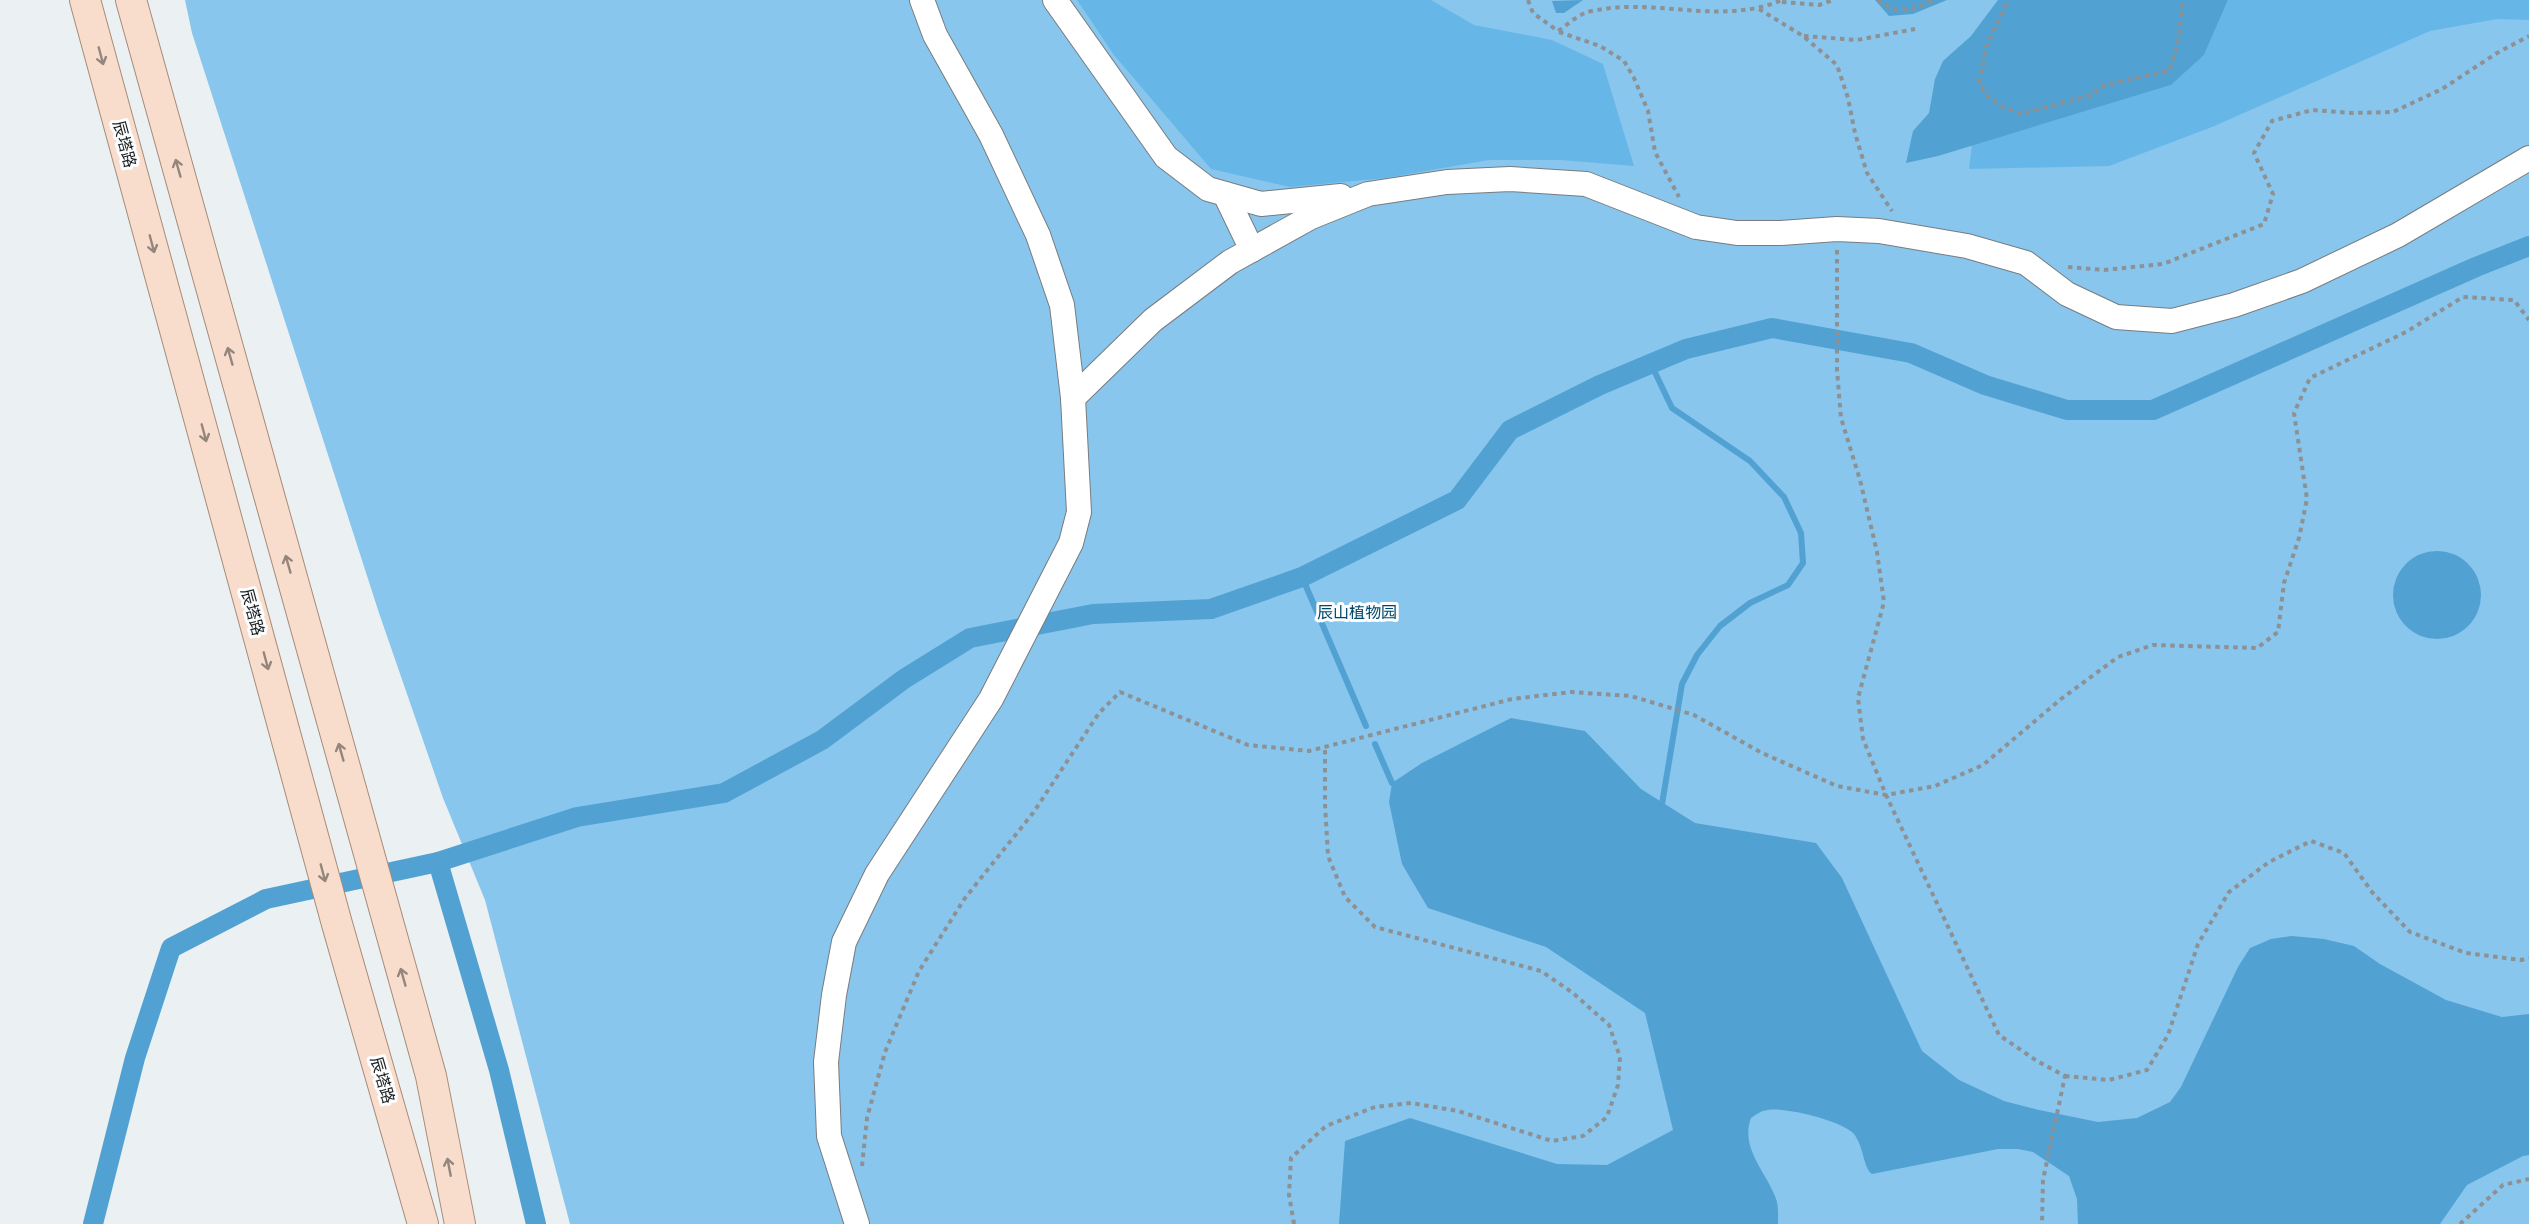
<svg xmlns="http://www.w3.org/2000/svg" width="2529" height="1224" viewBox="0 0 2529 1224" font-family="Mulish,'Noto Sans SC',sans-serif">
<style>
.green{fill:#88c6ed}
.forest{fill:#66b7e7}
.water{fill:#51a2d2}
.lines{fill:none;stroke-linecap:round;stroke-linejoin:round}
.stream{stroke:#51a2d2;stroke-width:6}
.canal{stroke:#51a2d2;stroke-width:20}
.minor-casing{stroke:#787c7f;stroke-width:26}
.major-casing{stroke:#a78b79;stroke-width:32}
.path{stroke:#8d9193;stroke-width:4;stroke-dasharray:4.5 4.5;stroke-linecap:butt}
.minor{stroke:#fff;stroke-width:24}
.major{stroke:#f8ddcc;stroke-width:30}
.oneway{stroke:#95867d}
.labels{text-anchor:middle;stroke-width:6;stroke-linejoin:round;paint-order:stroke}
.street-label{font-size:16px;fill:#1b1c1d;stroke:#fbfdfe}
.park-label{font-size:16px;fill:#024868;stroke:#fbfdfe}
</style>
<rect width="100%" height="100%" fill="#ebf0f3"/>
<!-- green -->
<path class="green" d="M185,0H2529V1224H570L485,900L443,798L379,613L192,33Z"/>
<!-- forest -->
<g class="forest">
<path d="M1077,0H1431L1474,25L1552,40L1603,64L1634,166L1561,160H1489L1386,178L1290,187L1211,169L1114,55Z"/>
<path d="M2228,0H2529V20L2497,19L2430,31L2212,127L2109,166L1969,169L1972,145L2171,85L2204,55Z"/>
</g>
<!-- water -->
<g class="water">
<path d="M1583,0L1564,13H1556L1552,1Z"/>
<path d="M1875,0H1947L1913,14L1889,16Z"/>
<path d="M1998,0H2228L2204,55L2171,85L1938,156L1906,163L1913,131L1929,113L1935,79L1943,61L1971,36Z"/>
<circle cx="2437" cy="595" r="44"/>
<path d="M1511,718L1585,731L1641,789L1695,823L1816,843L1842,878L1922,1051L1959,1080L2004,1101L2039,1110L2098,1122L2137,1118L2170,1102L2181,1087L2238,967L2250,948L2271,939L2292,936L2324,939L2354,946L2380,964L2446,1000L2502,1017L2529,1014V1155L2523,1156L2467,1185L2440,1224H2078L2077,1199L2069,1176L2033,1152L2018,1149H1998L1872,1174C1863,1168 1864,1145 1853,1133C1840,1120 1785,1107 1768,1110C1760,1111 1757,1114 1751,1118C1740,1147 1765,1171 1775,1196C1779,1205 1778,1215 1778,1224H1339L1345,1141L1410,1118L1557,1164L1607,1165L1673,1130L1645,1013L1546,947L1428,908L1402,864L1389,802L1392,783L1422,763Z"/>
</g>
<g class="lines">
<!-- stream -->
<g class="stream">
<path d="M1651,364L1672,408L1750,461L1784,497L1801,533L1803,563L1788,585L1750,603L1720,626L1697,655L1682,684L1662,804"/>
<path d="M1302,577L1366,726"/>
<path d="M1375,744L1392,783"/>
</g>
<!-- canal -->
<g class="canal">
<path d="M438,862L499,1070L536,1224"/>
<path d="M93,1224L135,1058L171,948L266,899L438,862L577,817L724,793L822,740L904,679L970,638L1093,614L1211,609L1302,577L1457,500L1510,430L1600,385L1686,349L1772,328L1911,353L1985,385L2067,410H2153L2476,267L2529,246"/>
</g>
<!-- minor casing -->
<g class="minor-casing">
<g id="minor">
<path d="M1055,0L1166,157L1208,189L1261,204L1341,196"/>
<path d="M1225,194L1252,250"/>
<path d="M1073,398L1153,320L1230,262L1311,217L1368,194L1447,182L1510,179L1586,184L1696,227L1737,233H1781L1837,229L1879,231L1967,246L2026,263L2067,294L2116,317L2172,321L2234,305L2302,281L2398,235L2529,158"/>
<path d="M857,1224L829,1136L826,1062L834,995L844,942L877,874L991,699L1071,543L1079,512L1073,398L1062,305L1038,235L991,135L935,35L922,0"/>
</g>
</g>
<!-- major casing -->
<g class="major-casing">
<g id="major">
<path d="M85,0L337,924L423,1224"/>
<path d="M131,0L431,1076L460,1224"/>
</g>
</g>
<!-- path -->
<g class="path">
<path d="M1528,0L1533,13L1558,31C1566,26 1575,17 1585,13C1590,11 1597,10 1603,9C1664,0 1723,25 1782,0"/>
<path d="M1878,0C1897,16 1913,10 1933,0"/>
<path d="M1782,2L1819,5L1833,0"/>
<path d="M2007,3L1986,47L1979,83L1987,95L2001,106L2020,114L2092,95L2104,85L2169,71L2178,44L2183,0"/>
<path d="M1759,9L1803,36L1837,65L1848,98L1855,133L1867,173L1892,211"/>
<path d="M1559,32L1600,46L1624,61L1634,78L1648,111L1655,152L1679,197"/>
<path d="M1804,36L1857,40L1915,29"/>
<path d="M1837,250V370L1841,418L1860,480L1877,552L1884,602L1858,698L1863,739L1886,795L1999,1035L2037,1061L2065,1076L2043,1180L2042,1224"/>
<path d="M2068,267L2104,270L2163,264L2264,224L2273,194L2254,153L2272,121L2312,110L2352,113L2393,112L2442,89L2497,53L2529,36"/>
<path d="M2065,1076L2109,1080L2147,1070L2168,1035L2198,944L2229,892L2269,862L2311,841L2344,853L2372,892L2410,932L2466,953L2521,960L2529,958"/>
<path d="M862,1166L867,1118L885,1052L919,971L965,898L1033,813L1099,713L1120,692L1248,745L1309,751L1512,699L1571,692L1631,696L1694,715L1762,753L1837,786L1886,795L1935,786L1983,765L2061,699L2118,657L2153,645L2257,648L2278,632L2284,583L2299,538L2307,499L2294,413L2310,378L2406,332L2463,297L2514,300L2529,320"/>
<path d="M1294,1224L1289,1195L1291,1158L1326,1126L1375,1107L1411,1103L1458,1111L1552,1141L1583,1136L1607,1117L1618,1085L1620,1057L1609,1025L1573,993L1541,971L1375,927L1345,897L1328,856L1325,804V747"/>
<path d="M2460,1224L2503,1185L2529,1179"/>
</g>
<!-- minor -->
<use href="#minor" class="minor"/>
<!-- major -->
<use href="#major" class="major"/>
</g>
<!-- one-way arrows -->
<defs><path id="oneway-shaft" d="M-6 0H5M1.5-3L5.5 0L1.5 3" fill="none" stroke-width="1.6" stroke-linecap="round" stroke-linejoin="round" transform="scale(1.5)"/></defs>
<g class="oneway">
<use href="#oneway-shaft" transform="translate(101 56) rotate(75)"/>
<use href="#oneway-shaft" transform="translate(178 168) rotate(-106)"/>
<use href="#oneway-shaft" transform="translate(152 244) rotate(75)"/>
<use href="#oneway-shaft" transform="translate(230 356) rotate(-106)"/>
<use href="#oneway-shaft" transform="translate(204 433) rotate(75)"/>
<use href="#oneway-shaft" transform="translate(288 564) rotate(-106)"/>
<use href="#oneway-shaft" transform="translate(266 661) rotate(75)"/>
<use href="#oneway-shaft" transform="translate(341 752) rotate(-106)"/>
<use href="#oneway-shaft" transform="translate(323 873) rotate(75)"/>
<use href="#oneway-shaft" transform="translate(403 977) rotate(-106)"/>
<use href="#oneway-shaft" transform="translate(449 1167) rotate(-101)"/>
</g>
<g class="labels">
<!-- street labels -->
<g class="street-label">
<text transform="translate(125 144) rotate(75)" y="6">辰塔路</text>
<text transform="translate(253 612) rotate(75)" y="6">辰塔路</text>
<text transform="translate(383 1080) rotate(74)" y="6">辰塔路</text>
</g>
<!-- park labels -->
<g class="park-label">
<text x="1357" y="618">辰山植物园</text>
</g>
</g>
</svg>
